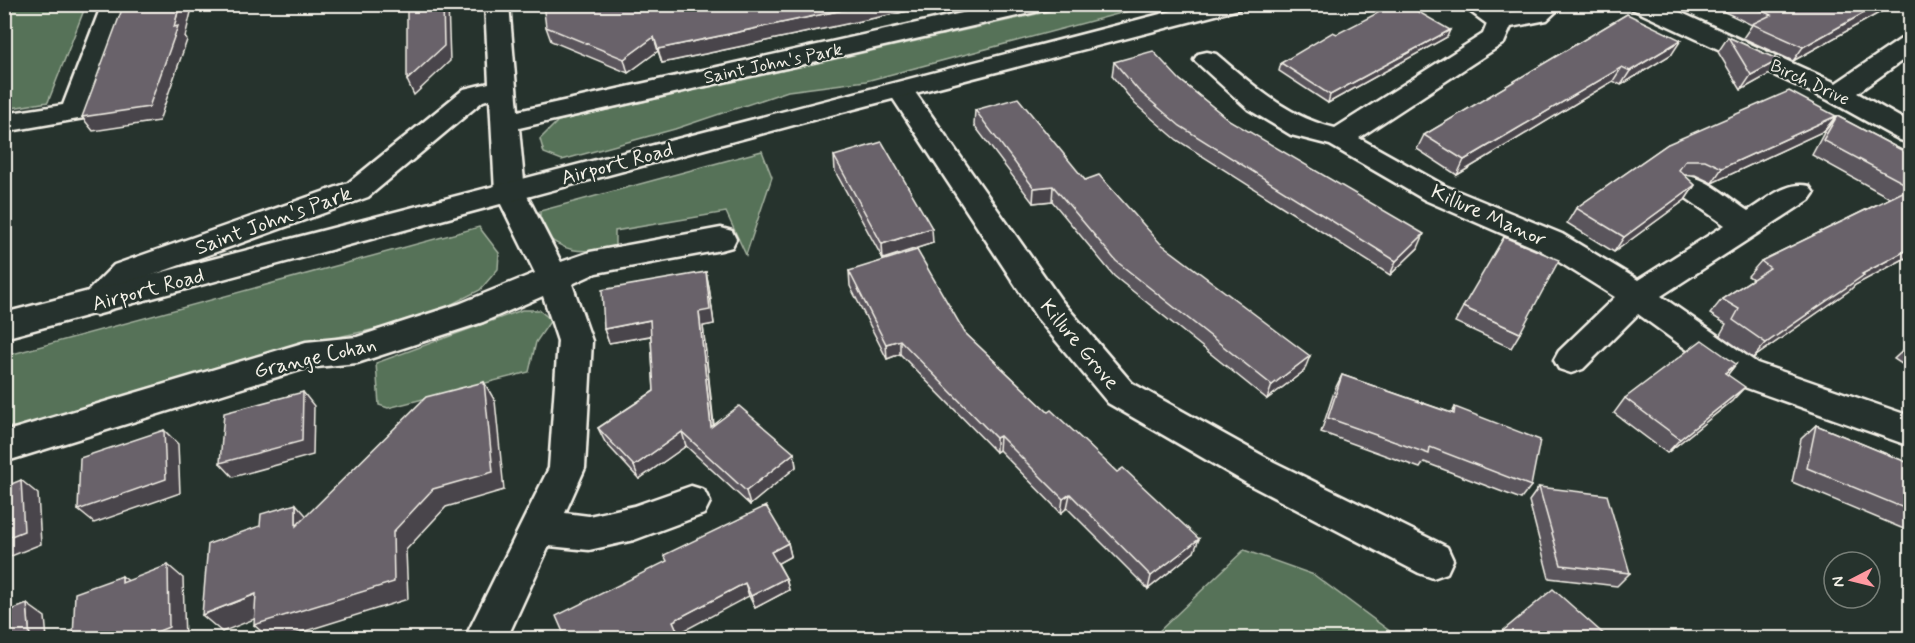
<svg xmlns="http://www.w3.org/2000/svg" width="1915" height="643" viewBox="0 0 1915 643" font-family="Mynerve,sans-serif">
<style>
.green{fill:#567258;stroke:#a5b2a0;stroke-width:1.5}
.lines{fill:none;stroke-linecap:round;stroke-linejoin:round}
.minor-casing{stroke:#f4f1e8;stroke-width:5}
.major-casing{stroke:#f4f1e8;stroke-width:5}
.minor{fill:#26332d;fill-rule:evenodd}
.major{fill:#26332d;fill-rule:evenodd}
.wall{fill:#5a545c;stroke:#f4f1e8;stroke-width:1.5}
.shaded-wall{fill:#4a454b;stroke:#f4f1e8;stroke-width:1.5}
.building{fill:#69626b;stroke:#f4f1e8;stroke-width:1.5}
.labels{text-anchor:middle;stroke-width:5;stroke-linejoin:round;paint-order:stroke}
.far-street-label{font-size:18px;fill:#f4f1e8;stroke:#26332d}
.street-label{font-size:21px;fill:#f4f1e8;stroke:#26332d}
</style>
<rect width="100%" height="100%" fill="#26332d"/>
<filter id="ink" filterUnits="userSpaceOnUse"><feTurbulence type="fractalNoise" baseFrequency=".0167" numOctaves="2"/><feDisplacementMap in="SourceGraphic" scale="12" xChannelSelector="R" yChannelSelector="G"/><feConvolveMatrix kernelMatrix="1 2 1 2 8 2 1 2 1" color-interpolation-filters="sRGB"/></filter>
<g filter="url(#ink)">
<!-- green -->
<g class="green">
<path d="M5,4L86,5L48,102L5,109Z"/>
<path d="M1082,4L1135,5L1140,8L866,81L788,91L675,129L562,160L544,153L540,139L558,121Z"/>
<path d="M762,151L772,177L746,255L726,212L615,231V248C580,252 567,255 540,231V211Z"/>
<path d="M479,227L499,253L498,269L480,290L444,308L399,324L338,337L21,427H5V356Z"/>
<path d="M522,310H539L551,320L536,342L529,372L388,408L379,405L376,363Z"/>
<path d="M1244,550L1314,575L1399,638H1152Z"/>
</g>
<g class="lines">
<!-- minor casing -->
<g class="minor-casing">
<g id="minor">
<path d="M102,4H126L84,118L4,132V114L63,105Z"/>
<path d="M485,4H509L518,111L1003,4H1051L1048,9L1039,11L519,128L525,192L561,262L590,252L721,228L732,231L736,239L732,247L721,250L596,273L572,284L592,341L585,468L565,513L589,516L634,506L691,486L704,490L710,502L704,514L634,540L589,550L549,546L507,638H465L549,468L558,341L543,296L483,322L357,363L306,368L4,462V432L306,342L357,337L459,304L535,273L495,192L490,99L483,101L368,197L136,281L107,312L96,315L85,312L80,303L85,294L114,265L348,183L464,89L489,83Z"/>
<path d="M1460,4H1490L1504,13L1531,9L1536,4H1564L1547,20L1511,27L1504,43L1359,138L1445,186L1562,234L1638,280L1725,225L1676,191L1671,184L1676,177C1700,170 1728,198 1748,211C1766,200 1787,180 1809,186L1814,193L1809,200L1661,296L1757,363L1910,416V446L1733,383L1638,314L1583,369L1571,373L1559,369L1554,360L1559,351L1615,297L1540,250L1425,200L1330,145L1291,135L1248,109L1194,60L1198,54L1207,52L1216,54C1253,85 1287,117 1335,128L1483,34L1487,24Z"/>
<path d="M1629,4H1662L1836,83L1901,39L1910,36V55L1857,93L1910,123V143L1900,140L1828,100L1632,9Z"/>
<path d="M901,83L910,85L1061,300L1132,383L1274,462L1447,547L1453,560L1447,573L1433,578L1419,573L1248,484L1108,403L1037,318L888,91L892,85Z"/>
</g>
</g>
<!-- major casing -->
<g class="major-casing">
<path id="major" d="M1199,4H1242L1239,9L827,116L4,338V313Z"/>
</g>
<!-- minor -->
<use href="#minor" class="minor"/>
<!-- major -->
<use href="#major" class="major"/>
</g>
<!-- wall -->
<g class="wall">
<path d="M941,4L662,63L658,51L628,73L551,41L546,27Z"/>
<path d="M1708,4H1895L1793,61L1743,38L1752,25Z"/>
<path d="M1627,14L1672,54L1621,85L1613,81L1457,175L1417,149L1424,135Z"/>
<path d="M1337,34L1447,37L1328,103L1279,71L1281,63Z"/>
<path d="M1728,37L1779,60L1768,75L1741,90L1718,52Z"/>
<path d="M1114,62L1180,80L1229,120L1418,248L1390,275L1177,140L1135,104L1112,76Z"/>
<path d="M975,110L1085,180L1304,371L1267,399L1114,276L1052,201L1033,203L974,125Z"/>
<path d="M1836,116L1824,131L1712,183L1695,175H1684L1695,185L1685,200L1614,252L1567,223L1576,208L1668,144Z"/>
<path d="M1837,116L1911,155V255L1855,285L1850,290L1753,358L1720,335L1726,324L1710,314L1722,299L1753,279L1748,276L1761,261L1890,198L1812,155L1825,131Z"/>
<path d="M834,156L933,243L883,259L835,171Z"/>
<path d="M849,271L965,333L1194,552L1148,589L1067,508L1061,513L999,450L996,452L900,354L887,359L850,286Z"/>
<path d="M706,272L709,287L714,324L703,326L714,425L794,453L796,467L750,505L686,446L639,479L605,442L598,428L654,391L651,336L609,343L604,329Z"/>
<path d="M1463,307L1520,333L1511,348L1455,322Z"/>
<path d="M1911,343V370L1894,359Z"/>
<path d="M1736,364L1728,374L1732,401L1667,453L1614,413L1625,398Z"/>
<path d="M1342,375L1452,413L1455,407L1531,486L1521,499L1424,462L1420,468L1321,432L1335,389Z"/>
<path d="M1816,425L1911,464V532L1792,482L1801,439Z"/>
<path d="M1539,487L1630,573L1617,586L1549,578L1529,501Z"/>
<path d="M788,543L791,556L778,563L786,578L789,590L755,608L749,596L566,639L667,561Z"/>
</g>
<!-- shaded-wall -->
<g class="shaded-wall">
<path d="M180,4H193L185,37L187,40L159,121L93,131L82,117L174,27Z"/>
<path d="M443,4H448L450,61L414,95L407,80Z"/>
<path d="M871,4H941L662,63L658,49Z"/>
<path d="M1880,4H1895L1793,61L1803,47Z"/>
<path d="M1450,30L1447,37L1328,103L1330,95Z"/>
<path d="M654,37L658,51L628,73L624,59Z"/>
<path d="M1681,40L1672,54L1621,85L1630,71Z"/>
<path d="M1779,60L1768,75L1741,90L1751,75Z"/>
<path d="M1622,67L1613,81L1457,175L1464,160Z"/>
<path d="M1836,116L1824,131L1712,183L1722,168Z"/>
<path d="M1695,185L1685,200L1614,252L1624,237Z"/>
<path d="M1053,186L1052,201L1033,203L1034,188Z"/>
<path d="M932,228L933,243L883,259L882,244Z"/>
<path d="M1424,234L1418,248L1390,275L1396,261Z"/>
<path d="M1911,248V255L1855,285L1850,290L1753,358L1766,343L1862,274Z"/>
<path d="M706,272L709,287L714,324L703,326L715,441L711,427L699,312Z"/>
<path d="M650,320L655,335L609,343L604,329Z"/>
<path d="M900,340V354L887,359L886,344Z"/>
<path d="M1310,356L1304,371L1267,399L1272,385Z"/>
<path d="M1736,364L1724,379L1725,373Z"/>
<path d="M484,382L495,401L504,490L446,507L406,550L408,599L280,639H270L254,625L393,532Z"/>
<path d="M1745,387L1732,401L1667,453L1680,439Z"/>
<path d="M303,392L314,406L313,455L233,477L220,463Z"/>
<path d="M164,430L178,444L180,493L94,523L78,510Z"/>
<path d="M682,432L686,446L639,479L634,466Z"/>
<path d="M1000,436L999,450L996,452V438Z"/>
<path d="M794,453L796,467L750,505L746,491Z"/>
<path d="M21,480L38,494L41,544L4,559V539Z"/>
<path d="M1070,494L1067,508L1061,513L1063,499Z"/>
<path d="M296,504L312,522L296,526Z"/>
<path d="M1199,539L1194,552L1148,589L1151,576Z"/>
<path d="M788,543L791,556L775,565L771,552Z"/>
<path d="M168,565L183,578L185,639H139Z"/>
<path d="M122,576L138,588L122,583Z"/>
<path d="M786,578L789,590L755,608L751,596Z"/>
<path d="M745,583L749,596L678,634L673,621Z"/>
<path d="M256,594L274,611L222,632L202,615Z"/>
<path d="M27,604L45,617L47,639H30Z"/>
</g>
<!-- building -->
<g class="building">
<path d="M124,4H180L174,27L178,26L149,107L82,117Z"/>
<path d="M407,4H443L444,46L407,80Z"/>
<path d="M543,4H871L658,49L654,37L624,59L546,27Z"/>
<path d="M1395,4H1405L1450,30L1330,95L1281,63L1333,32L1337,34Z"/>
<path d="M1748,4H1880L1803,47L1752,24L1771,15Z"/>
<path d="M1627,14L1681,40L1630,71L1622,67L1464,160L1424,135Z"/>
<path d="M1728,37L1779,60L1751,75Z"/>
<path d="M1153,51L1180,80L1229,120L1424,234L1396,261L1180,126L1138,90L1114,62Z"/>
<path d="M1789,91L1836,116L1722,168L1705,160H1686L1679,170L1695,185L1624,237L1576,208L1668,144Z"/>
<path d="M1018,98L1085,180L1099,175L1160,243L1310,356L1272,385L1116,261L1053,186L1034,188L975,110Z"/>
<path d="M1837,116L1911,155V187L1823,140Z"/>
<path d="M882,142L932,228L882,244L834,156Z"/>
<path d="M1911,188V248L1862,274L1864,275L1766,343L1733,320L1739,309L1722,299L1770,268L1761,261Z"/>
<path d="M1504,237L1559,260L1520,333L1463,307Z"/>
<path d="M917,250L965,333L1048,412L1051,410L1117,472L1123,468L1199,539L1151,576L1070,494L1063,499L1000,436L996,438L900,340L886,344L849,271Z"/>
<path d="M706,272L710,310L699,312L711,427L739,406L794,453L746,491L682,432L634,466L598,428L654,391L650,320L604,329L602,290Z"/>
<path d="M1702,340L1736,364L1725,373L1745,387L1680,439L1625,398Z"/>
<path d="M1342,375L1454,414L1455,407L1540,440L1531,486L1430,447L1429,454L1328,418Z"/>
<path d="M484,382L493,472L433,489L393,532L394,582L254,625L256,594L202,615L208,544L260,526L261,514L296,504V526L426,397Z"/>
<path d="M303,392L302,441L220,463L224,413Z"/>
<path d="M1816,425L1911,464V511L1807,468Z"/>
<path d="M164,430L166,479L78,510L80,458Z"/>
<path d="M21,480L24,531L4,539V487Z"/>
<path d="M1539,487L1607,495L1630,573L1561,565Z"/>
<path d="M766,506L788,543L771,552L786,578L751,596L745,583L673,621L681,639H566L556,616L667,561L664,555Z"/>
<path d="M168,565L169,627L139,639H73L75,593L122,576V583Z"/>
<path d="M1553,589L1609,639H1493Z"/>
<path d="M27,604L30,639H4V613Z"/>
</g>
</g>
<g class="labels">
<!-- far-street labels -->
<g class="far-street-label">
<text transform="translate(773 63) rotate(-12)" y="6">Saint John's Park</text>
<text transform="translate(1810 82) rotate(25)" y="6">Birch Drive</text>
</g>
<!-- street labels -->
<g class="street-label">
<text transform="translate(617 163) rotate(-15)" y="7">Airport Road</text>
<text transform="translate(1489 215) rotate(24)" y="7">Killure Manor</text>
<text transform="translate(273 220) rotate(-20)" y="7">Saint John's Park</text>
<text transform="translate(148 289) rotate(-15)" y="7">Airport Road</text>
<text transform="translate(1080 344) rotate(50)" y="7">Killure Grove</text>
<text transform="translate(315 357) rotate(-13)" y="7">Grange Cohan</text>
</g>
</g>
<!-- margin -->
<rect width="1915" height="643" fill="none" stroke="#26332d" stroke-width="24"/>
<rect x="12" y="12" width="1891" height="619" fill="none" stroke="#f4f1e8" stroke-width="2" filter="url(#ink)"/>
<!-- north arrow -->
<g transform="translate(1852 580) rotate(263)"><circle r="28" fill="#26332d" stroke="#787f78" stroke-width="1.5"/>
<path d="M0-4.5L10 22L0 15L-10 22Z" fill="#ff9aa2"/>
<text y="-9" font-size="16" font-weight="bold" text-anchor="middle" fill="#f4f1e8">N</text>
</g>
</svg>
